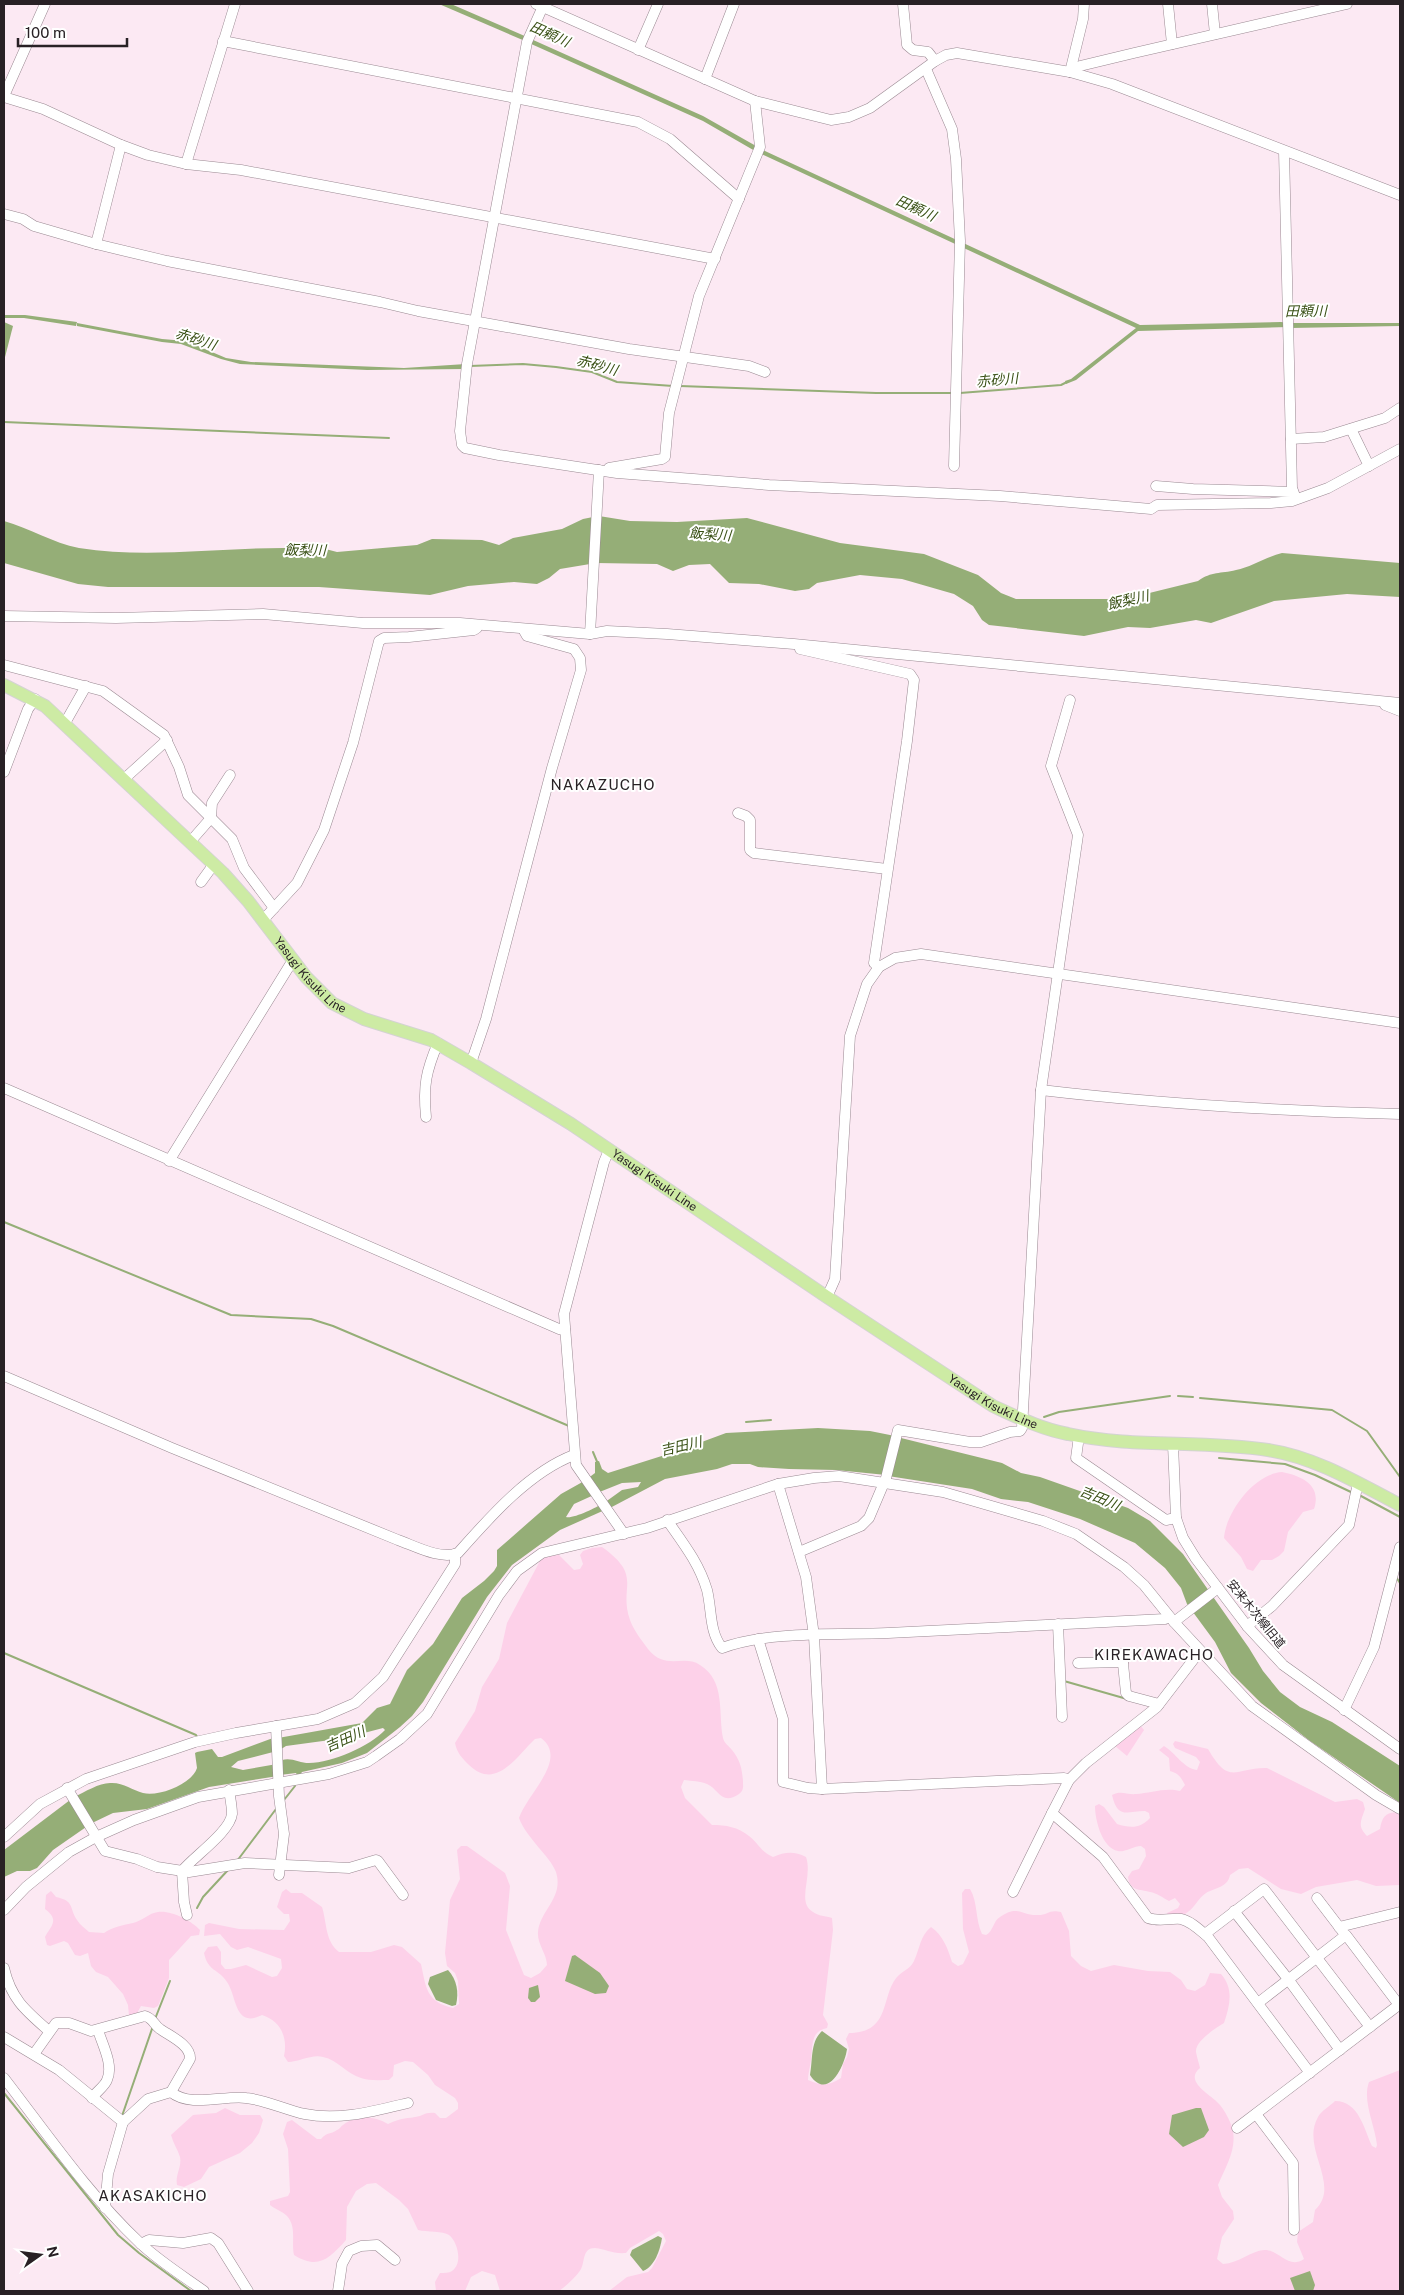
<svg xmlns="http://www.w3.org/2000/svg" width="1404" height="2295" viewBox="0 0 1404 2295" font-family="'Public Sans','Noto Sans JP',sans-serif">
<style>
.green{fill:#fdd1e9}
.water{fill:#95ae77}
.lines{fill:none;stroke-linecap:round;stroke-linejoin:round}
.stream{stroke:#95ae77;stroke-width:2}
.minor-casing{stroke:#9a8992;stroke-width:11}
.major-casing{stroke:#d4d3d3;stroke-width:14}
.minor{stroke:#fff;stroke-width:10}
.major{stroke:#cdeba4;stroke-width:12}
.labels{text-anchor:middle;stroke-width:4;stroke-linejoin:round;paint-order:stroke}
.street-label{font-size:12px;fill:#282125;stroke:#fff}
.water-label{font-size:14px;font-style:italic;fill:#395015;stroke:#fff}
.quarter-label{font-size:15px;letter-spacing:1px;fill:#282125;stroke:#fff}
</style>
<rect width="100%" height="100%" fill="#fce9f3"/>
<!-- green -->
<g class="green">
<path d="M1282,1472C1302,1476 1322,1485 1314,1509L1303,1512L1288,1532L1284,1551L1279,1556L1272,1560H1261L1253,1571L1247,1569L1241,1557L1224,1538C1226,1512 1254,1474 1282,1472Z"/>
<path d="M602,1547C644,1577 618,1586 630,1620C633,1629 642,1641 648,1649C665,1671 684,1654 700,1665C726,1681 718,1713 723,1738C724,1743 729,1746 732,1750C740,1760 742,1768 743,1781C743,1787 744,1790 739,1794C721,1806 719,1789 707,1784C700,1781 692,1781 684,1780L681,1787L685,1798L712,1825C726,1825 738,1827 749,1836C759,1844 761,1852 773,1857C785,1852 794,1851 806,1857C813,1877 796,1902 813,1912C818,1916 826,1916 832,1918L833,1930L823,2015L828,2024L827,2028C810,2031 813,2047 811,2060C810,2067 808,2074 808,2080C821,2086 829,2086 841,2078L843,2064L847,2057L849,2049L846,2039L849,2033C892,2033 880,1995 898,1976C904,1970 910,1969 914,1961C920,1948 920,1936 931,1927C943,1935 948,1949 952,1962L958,1966L963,1964L969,1952L963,1929L962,1893L965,1889H970C978,1902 975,1919 982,1934L986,1935C993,1932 993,1921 1000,1917C1018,1904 1022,1916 1038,1915C1048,1915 1049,1909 1061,1912L1069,1931L1071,1956L1081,1966L1091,1971L1114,1965L1148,1971L1170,1972L1181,1980L1187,1989L1195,1991L1205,1985L1210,1973L1221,1974C1234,1989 1230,2005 1224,2023C1216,2028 1195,2041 1196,2052C1197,2058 1199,2063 1200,2068C1183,2082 1212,2095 1220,2105C1224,2110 1228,2117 1230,2122C1240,2144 1227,2164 1218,2185L1222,2197L1233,2211L1234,2219L1222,2237L1217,2259L1223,2264C1239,2263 1251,2251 1264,2250C1279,2249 1288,2270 1304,2259L1297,2242L1298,2232L1313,2222L1315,2210C1342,2185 1300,2148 1318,2117C1321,2111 1330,2106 1335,2101C1359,2101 1364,2129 1372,2146L1376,2148L1377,2145C1375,2125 1362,2101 1369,2082L1400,2070V2291H609L627,2277L648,2272L652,2268L666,2241L663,2234L659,2231L630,2248L626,2253C612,2254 606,2249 595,2248C582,2248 585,2262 581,2269C577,2276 565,2287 559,2291H500L495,2275L482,2271L471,2277L465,2291H436L435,2282L440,2273C444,2273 449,2273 452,2271C463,2264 458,2242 449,2235C443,2231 427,2232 418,2230L408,2209L399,2200L376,2183L367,2184L356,2191L347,2207L346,2240C329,2259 318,2270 294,2255C291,2242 297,2227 287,2216C282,2211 275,2209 270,2205V2201L288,2196L290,2192L288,2149L283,2134L287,2122L292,2120L317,2139H321C328,2131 330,2135 337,2130C340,2129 341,2126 343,2125C358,2114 373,2116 388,2124C401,2118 403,2119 415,2117C424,2116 424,2112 435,2113L440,2118H446L458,2109V2103L455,2098L435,2085L428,2075L413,2062L405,2061L394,2065L393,2076L389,2080C381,2080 368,2081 361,2078C347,2074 338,2060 323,2057C312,2054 299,2062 288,2062L284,2056C288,2038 281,2021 262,2015C234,2029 237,1996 227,1982C218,1968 208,1972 204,1953L208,1947L217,1946L221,1952V1964L225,1969H231L246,1965L272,1977L277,1976L282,1968L281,1959L248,1947L237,1950L231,1947L220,1934L204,1936L205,1925L209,1923L239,1929L284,1930L290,1921L289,1914H284L277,1907L282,1892L286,1889L291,1893H302L322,1907C327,1923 325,1941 339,1952H371L394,1945L402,1947L421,1964C426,1987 426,2002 453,2008L459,2004L458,1981L455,1973L447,1966L445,1953L450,1900L460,1879L457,1850L461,1846H467L505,1873L510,1886L506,1930L524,1975L531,1978L540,1973L547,1965C547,1954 537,1944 538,1932C540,1910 564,1898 556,1872C550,1856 527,1839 519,1818C527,1794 569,1759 541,1738L535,1739C516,1757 496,1791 469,1765C462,1758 457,1753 455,1743L475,1711L482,1687L499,1659L507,1623L541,1559L547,1556L559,1555L574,1570L580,1569L583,1564L580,1555L583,1551L592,1548Z"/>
<path d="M1140,1725L1144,1730L1127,1756L1115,1746Z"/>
<path d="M1175,1741L1208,1749C1230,1787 1235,1767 1267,1768L1335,1802L1357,1799L1363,1802L1365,1809C1361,1821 1357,1826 1367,1836L1380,1829C1382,1816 1387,1811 1400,1813V1885L1376,1886L1357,1880L1316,1887L1301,1894L1281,1889L1248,1868L1239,1869L1230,1875C1228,1887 1215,1888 1206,1893C1198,1898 1194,1910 1183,1915C1179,1916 1172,1916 1168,1916L1167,1913L1178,1908L1180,1904L1175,1898L1169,1901C1163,1898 1157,1893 1150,1892C1139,1889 1130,1891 1128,1877L1132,1871L1139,1869L1146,1856L1145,1849L1141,1846C1134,1846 1123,1853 1118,1851C1102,1848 1095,1820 1095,1806L1099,1804L1104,1807L1117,1824C1130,1828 1140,1829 1150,1818L1149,1813L1145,1811C1127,1811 1118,1820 1112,1795C1121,1790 1127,1795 1136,1794C1150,1793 1166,1787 1180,1791L1185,1785C1181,1777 1178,1773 1170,1771L1169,1758L1159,1750L1164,1746C1176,1753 1183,1768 1197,1770L1200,1762L1196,1757L1175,1748L1173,1744Z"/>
<path d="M51,1891L56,1897C75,1901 69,1908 77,1920C80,1925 85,1928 89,1932L104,1933C112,1927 124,1925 133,1923C142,1921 149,1913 158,1912C171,1910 192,1921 200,1930L199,1935L191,1936L169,1960V1978L158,2006L154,2008L141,2006L136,2015L129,2016L128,2005L123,1994L108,1977L96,1972L91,1966L88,1953L80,1956L75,1955L68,1943L64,1941L50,1946L47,1945L45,1937C51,1926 60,1920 45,1909L46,1895Z"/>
<path d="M225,2108L240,2115H260L263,2120L259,2133L252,2143L240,2153L209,2167L201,2179L184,2187L177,2185C175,2175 182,2167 180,2157C178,2150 173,2143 171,2135L193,2115L216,2113Z"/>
</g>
<!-- water -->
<g class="water">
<path d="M439,4H451L527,37L525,41Z"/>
<path d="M531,39L703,116L765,151L1140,325L1281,322L1288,323V327L1138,331L1076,380L1066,384L1065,381L1071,379L1136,328L755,151L703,121L529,43Z"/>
<path d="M4,315H25L77,322L76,326L24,318H4Z"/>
<path d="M4,322L13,326L4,361Z"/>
<path d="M77,323L162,339L186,341L226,358L251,362L404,368L466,364L465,369L367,370L240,364L221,359L181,344L162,342L77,326Z"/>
<path d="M1291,323H1400V326L1291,328Z"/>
<path d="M599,516L630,521L677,522L747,518L840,543L924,554L978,575L1001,593L1016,599H1125L1198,581C1212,571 1220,574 1236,570C1251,567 1266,557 1282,553L1400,563V597L1347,594L1274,601L1211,623L1196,620L1150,628L1128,627L1084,636L989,625L982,620L973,606L954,594L902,579L860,575L817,583L809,589L795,591L759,584L729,583L710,564L689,565L673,571L657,564L596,563Z"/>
<path d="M593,517L590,564L560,569L549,578L537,584L514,582L468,586L430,595L319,587H108L78,584L4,563V521C29,528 53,543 79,548C150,559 221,547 292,548L310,545L337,552L417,545L432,539L482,540L499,545L513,538L562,529L583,519Z"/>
<path d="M818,1428L870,1431L895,1436L886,1475L836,1470L789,1469L758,1467L750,1464H732L717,1469L665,1479L608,1509L604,1503L622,1490L638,1487L641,1482L622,1483L597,1493L587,1479L595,1473V1462L599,1461L602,1469L608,1473L668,1454L692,1450L699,1443L726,1433Z"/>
<path d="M897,1437L1002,1463L1021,1473L1040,1477L1128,1508L1150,1521L1183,1554L1249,1648L1263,1671L1280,1692L1300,1707L1332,1722L1400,1766V1803L1310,1741L1261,1703L1231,1673L1215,1642L1187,1604L1181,1588L1165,1568L1135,1543L1080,1519L1028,1502L1001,1499L972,1489L888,1476Z"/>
<path d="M586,1480L596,1494L574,1504L566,1517C573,1519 596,1508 603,1503L607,1509L560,1530L512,1565L487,1597L423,1702L412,1716L400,1727L367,1753L342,1763L302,1772L300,1775H297L296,1773L280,1775L282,1760C291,1757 300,1763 309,1763C332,1763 370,1746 385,1730L383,1728L345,1738L286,1746L278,1751V1738L362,1723L377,1708L390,1704L407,1670L433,1644L462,1598L484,1581L494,1571L497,1566V1550L561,1494Z"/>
<path d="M273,1738L277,1751L238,1761L231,1767L243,1770L277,1764L278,1776L209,1787L147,1809L113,1813L90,1824L74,1797C85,1792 99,1783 110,1783C123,1782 132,1790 143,1793C159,1797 192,1784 197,1768L195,1753L197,1752L212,1749L218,1757H222Z"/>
<path d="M70,1800L89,1825L53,1850L37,1868L30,1871H17L4,1877V1850Z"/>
<path d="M575,1955L600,1973L609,1986L606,1993L595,1994L565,1981L572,1956Z"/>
<path d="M448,1970C457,1980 459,1992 456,2005L452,2006L436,2000L428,1984L430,1977Z"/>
<path d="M538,1985L540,1997L535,2002H531L528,1998L529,1988Z"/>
<path d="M822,2031L847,2049C845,2065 828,2102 810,2075C813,2060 810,2042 822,2031Z"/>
<path d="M1196,2108H1201L1209,2130L1204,2137L1183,2147L1169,2134L1172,2115Z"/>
<path d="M658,2236L662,2238C660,2250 655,2266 643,2271L630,2255L632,2250Z"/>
<path d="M1310,2271L1315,2285L1313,2291H1295L1290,2278Z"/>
</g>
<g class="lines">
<!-- stream -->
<g class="stream">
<path d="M470,366L523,364L556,367L592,372L617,382L673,386"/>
<path d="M680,386L876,393H953"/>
<path d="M960,393L1061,385L1067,382"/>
<path d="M4,422L389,438"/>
<path d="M4,1222L231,1315L311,1319L333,1326L569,1426"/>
<path d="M1178,1396L1193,1397"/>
<path d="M1200,1398L1332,1410L1367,1431L1400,1477"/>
<path d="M1044,1417L1059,1412L1170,1396"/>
<path d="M746,1422L771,1420"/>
<path d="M593,1452L598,1464"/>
<path d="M1219,1458L1285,1464L1315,1475L1353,1493"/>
<path d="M1361,1496L1400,1517"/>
<path d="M1396,1577L1400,1583"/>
<path d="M4,1653L196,1735L198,1738"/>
<path d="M1064,1681L1127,1699"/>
<path d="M284,1800L295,1786"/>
<path d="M237,1861L276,1809"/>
<path d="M197,1908L203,1897L228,1870"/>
<path d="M155,2019L170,1981"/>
<path d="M4,2093L118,2235L139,2253L191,2291"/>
<path d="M122,2116L153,2026"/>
</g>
<!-- minor casing -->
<g class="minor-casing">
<g id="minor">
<path d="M536,4L755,101L831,120L849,117L870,108L935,61L946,55L957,53L1070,72L1112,84L1400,195"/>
<path d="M544,4L527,42L467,364L460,431L462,445L465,448L499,455L617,473L769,485L1000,496L1151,509L1157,505L1271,503L1292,501L1328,488L1400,449"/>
<path d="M903,4L907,45L913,50L928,52L935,61"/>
<path d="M1168,4L1172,44"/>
<path d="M1212,4L1215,34"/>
<path d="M223,41L638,122L670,139L739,199"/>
<path d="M638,50L658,4"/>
<path d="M926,69L952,129L956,159L960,241L954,466"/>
<path d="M1070,72L1080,66L1134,53L1347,4"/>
<path d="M1070,72L1083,19L1084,4"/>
<path d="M705,79L734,4"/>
<path d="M4,96L45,4"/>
<path d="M4,97L43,109L121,145L148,155L186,164L241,170L715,259"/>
<path d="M1284,151L1292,488L1296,499"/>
<path d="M186,164L235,4"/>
<path d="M4,214L23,219L34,226L96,244L121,145"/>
<path d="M96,244L167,261L380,302L418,311L629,349L749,366L765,372"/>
<path d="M1351,429L1369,466"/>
<path d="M1291,439L1324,437L1385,418L1400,408"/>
<path d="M609,468L662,459L665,457L669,413L699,296L760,147L755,101"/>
<path d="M1156,486L1193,489L1293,492"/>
<path d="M4,616L116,618L263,614L363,623H460L590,634L607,631L667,634L794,644L1400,703"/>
<path d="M590,634L599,470"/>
<path d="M800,649L910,674L914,680L907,741L874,963L879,967"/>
<path d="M4,665L103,691L164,735L179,767L188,795L232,839L244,868L274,908"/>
<path d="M1385,705L1400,711"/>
<path d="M65,723L86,686"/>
<path d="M4,772L28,709L35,699"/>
<path d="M123,780L167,740"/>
<path d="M738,813L746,816L750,820V850L754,853L887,869"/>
<path d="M190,842L211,818L212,803L230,775"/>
<path d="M201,882L214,864"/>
<path d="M263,920L297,883L324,830L353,743L379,641L384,638L409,637L474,630L477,628"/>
<path d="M471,1063L486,1019L552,768L581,670L580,658L574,649L527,636L523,629"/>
<path d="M4,1088L559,1329L565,1330"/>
<path d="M1041,1090C1160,1104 1280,1111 1400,1114"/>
<path d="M426,1117C423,1086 426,1071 438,1043"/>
<path d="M609,1150L604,1162L564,1314L576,1465L624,1534"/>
<path d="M169,1161L293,960"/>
<path d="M827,1297L835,1279L850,1036L867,984L879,967L895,958L921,954L1400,1023"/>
<path d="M4,1376L172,1448L398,1540C415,1546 440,1560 458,1553C489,1518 529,1472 574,1455"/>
<path d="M1079,1436L1076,1458L1166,1520L1176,1518"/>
<path d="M1173,1444L1176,1518L1183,1538L1196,1559L1247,1626L1283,1665L1400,1749"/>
<path d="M778,1484L806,1577L814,1636L822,1789L1064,1778L1069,1780"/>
<path d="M667,1520C683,1543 699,1563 707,1590C712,1610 709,1631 722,1648C767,1631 838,1635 888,1633C980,1629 1073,1623 1165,1619L1169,1617"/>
<path d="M799,1552L861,1526L869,1518L886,1478L898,1430L970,1442H981L1010,1432L1020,1431L1022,1428L1041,1090L1078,835L1051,766L1070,700"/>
<path d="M1174,1622L1218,1588"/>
<path d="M1058,1624L1062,1717"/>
<path d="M1247,1626L1272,1606L1349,1525L1358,1483"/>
<path d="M758,1639L783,1719V1782L808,1788L822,1789"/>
<path d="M1200,1651L1157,1707L1086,1763L1069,1780L1052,1813L1103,1857L1148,1918C1159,1922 1170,1918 1181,1919C1191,1921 1201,1931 1208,1937L1310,2073"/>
<path d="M1122,1654L1126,1693L1129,1696L1159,1704"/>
<path d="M1078,1663L1123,1662"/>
<path d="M1344,1710L1374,1647L1400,1547"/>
<path d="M276,1726L279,1796L284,1834L279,1875"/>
<path d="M67,1788L105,1851L137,1859L157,1867L189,1872L245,1863L349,1868L376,1860L378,1861L403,1895"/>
<path d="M4,1837L40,1804L86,1779L195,1742L236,1733L318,1719L355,1703L383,1677L455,1564V1554"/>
<path d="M1013,1892L1052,1813"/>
<path d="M1317,1898L1343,1932"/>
<path d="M4,1910L26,1887L69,1852L96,1837L134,1820L198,1797L329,1774L367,1762L376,1756L400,1739L427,1714L499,1595L517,1571L542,1553L647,1528L778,1484L814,1478L839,1476L943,1492L1043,1521L1076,1534L1124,1567L1144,1585L1174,1622L1252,1706L1376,1795L1400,1809"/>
<path d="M1234,1911L1288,1979L1340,2050"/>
<path d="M187,1915L184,1902L182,1871C193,1857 230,1832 232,1814C232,1806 230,1797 229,1790"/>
<path d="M1339,1927L1400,1912"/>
<path d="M1205,1934L1264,1889L1370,2027"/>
<path d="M4,1968C11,1999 26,2011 49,2031"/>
<path d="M1258,2003L1346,1935L1399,2005"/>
<path d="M4,2037L59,2070L123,2122L108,2174L105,2208"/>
<path d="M34,2054L56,2023H69L91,2031L145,2016C153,2018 154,2025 160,2029C170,2036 191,2045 190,2059L171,2092L148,2099L123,2122"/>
<path d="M4,2078C48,2135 88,2194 140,2243C159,2261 183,2276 204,2291"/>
<path d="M171,2092C190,2108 224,2095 246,2098C266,2100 286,2110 305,2114C339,2121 375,2111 408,2103"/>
<path d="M92,2098C96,2092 105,2086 107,2080C114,2065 102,2044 98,2030"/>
<path d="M1256,2114L1293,2163L1294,2230"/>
<path d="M1237,2128L1400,2004"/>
<path d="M141,2244L149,2240L183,2243L211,2238L218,2243L248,2291"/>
<path d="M338,2291L342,2264L349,2251L361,2246L377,2245L395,2260"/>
</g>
</g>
<!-- major casing -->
<g class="major-casing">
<g id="major">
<path id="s1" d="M4,685L45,706L223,873L248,901L306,977L332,1003L364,1019L431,1040L471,1063L571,1124L827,1297L993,1406C1017,1417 1041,1429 1068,1434C1133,1448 1201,1440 1268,1450C1315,1457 1358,1483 1400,1505"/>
</g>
</g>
<!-- minor -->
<use href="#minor" class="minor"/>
<!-- major -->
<use href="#major" class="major"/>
</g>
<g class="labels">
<!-- street labels -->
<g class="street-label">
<text dy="4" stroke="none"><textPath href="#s1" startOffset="425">Yasugi Kisuki Line</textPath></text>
<text dy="4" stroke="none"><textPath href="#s1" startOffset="830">Yasugi Kisuki Line</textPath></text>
<text dy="4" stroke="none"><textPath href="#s1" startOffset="1235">Yasugi Kisuki Line</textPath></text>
<text transform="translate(1256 1614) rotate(51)" y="4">安来木次線旧道</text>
</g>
<!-- water labels -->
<g class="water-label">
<text transform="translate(550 34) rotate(24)" y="5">田頼川</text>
<text transform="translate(916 208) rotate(25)" y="5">田頼川</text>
<text transform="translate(1306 311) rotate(-1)" y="5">田頼川</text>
<text transform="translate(196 339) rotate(18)" y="5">赤砂川</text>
<text transform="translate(597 365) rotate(15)" y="5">赤砂川</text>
<text transform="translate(997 380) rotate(-5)" y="5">赤砂川</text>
<text transform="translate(710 534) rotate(4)" y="5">飯梨川</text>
<text transform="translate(305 550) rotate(1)" y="5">飯梨川</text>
<text transform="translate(1128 600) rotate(-13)" y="5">飯梨川</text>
<text transform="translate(681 1446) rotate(-13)" y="5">吉田川</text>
<text transform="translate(1100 1498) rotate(23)" y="5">吉田川</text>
<text transform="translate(345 1739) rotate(-24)" y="5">吉田川</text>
</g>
<!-- quarter labels -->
<g class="quarter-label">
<text x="603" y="790">NAKAZUCHO</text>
<text x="1154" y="1660">KIREKAWACHO</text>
<text x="153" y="2201">AKASAKICHO</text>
</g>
</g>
<!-- border -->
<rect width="1404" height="2295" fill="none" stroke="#282125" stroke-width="10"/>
<!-- north arrow -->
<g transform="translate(40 2255) rotate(76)" stroke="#ffffff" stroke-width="4" paint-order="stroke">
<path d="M0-4L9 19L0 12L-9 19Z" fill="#282125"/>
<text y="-8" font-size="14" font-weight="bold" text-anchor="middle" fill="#282125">N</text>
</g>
<!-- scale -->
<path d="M18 38v8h109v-8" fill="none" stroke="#282125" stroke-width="2.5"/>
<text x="25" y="38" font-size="15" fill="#282125" stroke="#ffffff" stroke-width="4" paint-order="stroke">100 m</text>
</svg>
